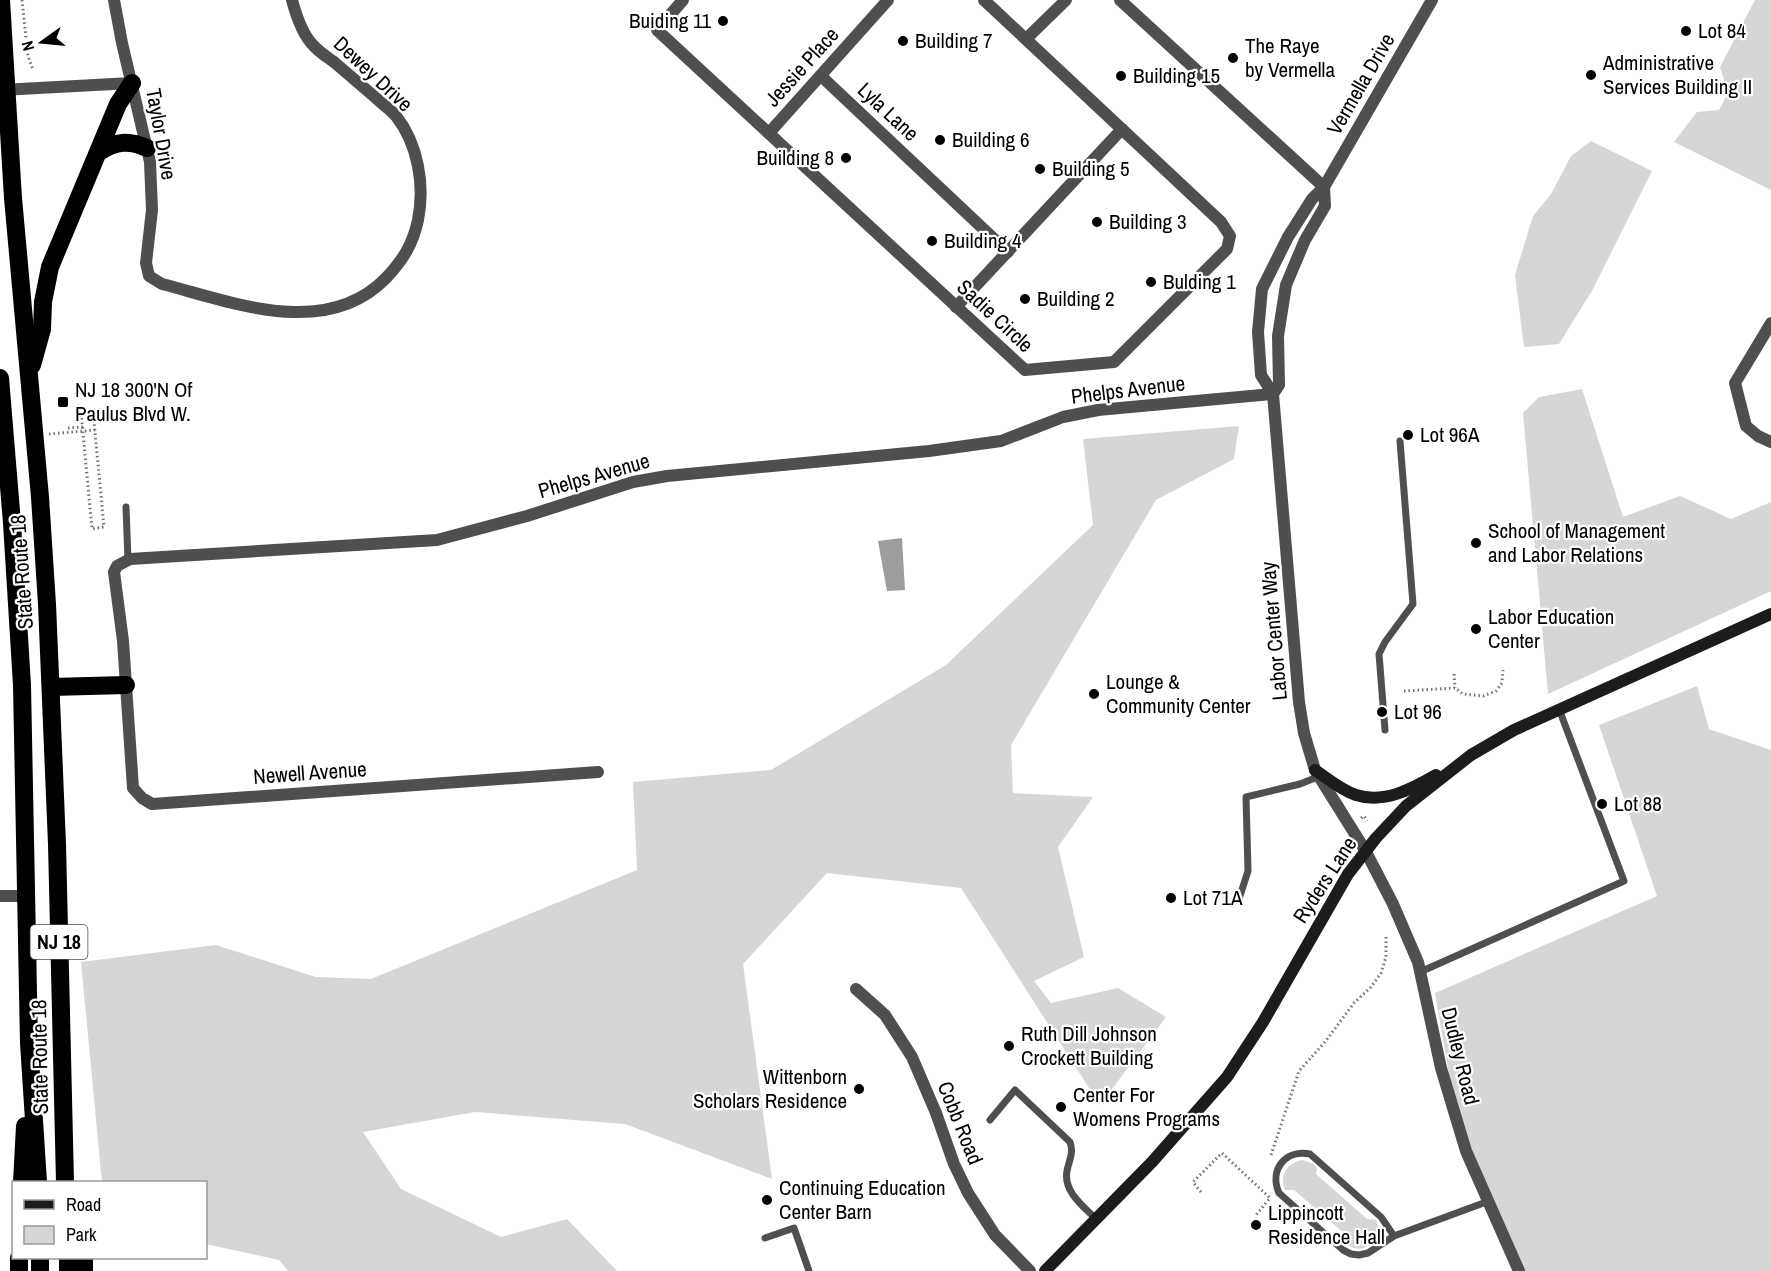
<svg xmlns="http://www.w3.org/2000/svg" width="1771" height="1271" viewBox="0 0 1771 1271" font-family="'Archivo Narrow',sans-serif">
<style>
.green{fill:#d6d6d6}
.water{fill:#9d9d9d}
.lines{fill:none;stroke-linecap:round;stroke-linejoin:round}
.path{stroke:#717171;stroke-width:3;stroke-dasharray:1.5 3;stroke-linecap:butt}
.lane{stroke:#4f4f4f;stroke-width:7}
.street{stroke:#4f4f4f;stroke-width:12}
.secondary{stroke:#1c1c1c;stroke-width:12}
.highway{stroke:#000;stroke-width:18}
.poi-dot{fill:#000;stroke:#fff;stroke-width:2}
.labels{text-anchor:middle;stroke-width:4.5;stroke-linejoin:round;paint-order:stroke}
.shield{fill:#fff;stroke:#4c4c4c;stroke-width:1.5}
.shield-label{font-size:20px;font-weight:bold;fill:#000}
.poi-label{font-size:21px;fill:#000;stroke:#fff;text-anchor:start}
.street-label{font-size:21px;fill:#000;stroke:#fff}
</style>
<rect width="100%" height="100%" fill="#fff"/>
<!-- green -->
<g class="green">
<path d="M1755,0H1771V190L1674,142L1697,112L1719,110L1728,93L1720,67Z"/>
<path d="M1591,141L1652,171L1593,289L1559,344L1524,347L1515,275L1533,216L1551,194L1571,156Z"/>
<path d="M1582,389L1623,517L1680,496L1731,519L1771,502V591L1548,694L1523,413L1539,397Z"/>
<path d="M1239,426L1234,459L1156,500L1011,745L1013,793L1093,797L1058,847L1084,957L1034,981L1051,1003L1118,988L1166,1017L1100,1105L961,888L827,873L743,964L772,1179L625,1124L475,1112L363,1132L401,1189L501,1237L567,1219L617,1271H288L279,1260L206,1244V1182H102L81,962L216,945L316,977L371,979L637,870L633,782L771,770L946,665L1093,525L1083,439Z"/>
<path d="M1697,686L1709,729L1771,750V1271H1516L1462,1149L1435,993L1657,896L1599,725Z"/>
<path d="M1302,1160L1314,1164L1317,1169L1316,1174L1367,1219L1376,1220C1385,1240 1360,1260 1344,1241L1345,1234L1294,1190H1285C1279,1176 1287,1163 1302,1160Z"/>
</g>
<!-- water -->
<path class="water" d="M902,538L905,590L887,591L878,541Z"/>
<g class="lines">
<!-- path -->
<g class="path">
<path d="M22,0L28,56L33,70"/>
<path d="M93,411L104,527L92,529L81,412Z"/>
<path d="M68,428L83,427"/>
<path d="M49,434L95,430"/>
<path d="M1454,674L1455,688"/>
<path d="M1404,691L1455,688L1463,694L1483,696L1496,691L1502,683L1503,670"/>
<path d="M1361,818L1364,816L1367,821"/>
<path d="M1271,1155L1299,1071L1325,1042L1354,1003L1371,987L1381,973L1386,957V936"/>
<path d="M1201,1192L1193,1182L1222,1153L1270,1198L1256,1215"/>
</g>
<!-- lane -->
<g class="lane">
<path d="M126,507L128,560"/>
<path d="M1385,730L1379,654L1385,642L1413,604L1400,441"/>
<path d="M1239,899L1248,871L1246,797L1300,784L1320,776"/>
<path d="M1420,972L1624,881L1559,709"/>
<path d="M990,1120L1015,1090L1070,1142C1074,1153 1069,1160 1067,1171C1063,1191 1083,1206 1096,1219"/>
<path d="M1394,1236L1381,1217L1310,1154C1285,1149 1269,1170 1279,1193L1343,1250L1351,1254L1359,1255L1368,1253L1394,1236L1489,1201"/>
<path d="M765,1238L794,1228L809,1271"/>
</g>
<!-- street -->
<g class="street">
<path d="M114,0L122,43L150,162L152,210L146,263L149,276L162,284C232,302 326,340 386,278C403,260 413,244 418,220C425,185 418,144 396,116C390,109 382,104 376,98C362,86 348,74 334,62C327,57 319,52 313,45C302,34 296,15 292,0"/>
<path d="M683,0L657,30L1025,370L1114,362L1227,249L1230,236L1221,222L984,0"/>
<path d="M1120,0L1324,187"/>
<path d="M1432,0L1324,187L1312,199L1288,237L1262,289L1258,332L1261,375L1273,394L1299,702L1304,733L1315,770L1365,850L1393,904L1418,962L1441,1068L1466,1151L1519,1271"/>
<path d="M1026,39L1066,0"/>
<path d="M821,76L1008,252"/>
<path d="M1,90L132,83"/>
<path d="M769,133L888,0"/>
<path d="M956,307L1122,129"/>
<path d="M1771,323L1735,383L1746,426L1758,436L1771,442"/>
<path d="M1273,394L1279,385L1278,336L1286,285L1305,240L1325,206L1324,187"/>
<path d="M598,772L152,804L142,798L133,788L123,641L114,572L117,566L130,559L437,540L527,516L633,482L667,476L929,451L1001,441L1063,417L1098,410L1273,394"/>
<path d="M0,896H27"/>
<path d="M856,989L885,1015L912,1057L936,1113L954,1164L968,1193L995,1235L1030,1271"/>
</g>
<!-- secondary -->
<g class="secondary">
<path d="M1315,770C1327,778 1341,790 1356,795C1384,804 1412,789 1436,775"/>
<path d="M1045,1271L1152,1162L1227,1077L1263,1022L1348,874L1376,838L1406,806L1471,755L1514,730L1771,614"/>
</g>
<!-- highway -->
<g class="highway">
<path d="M1,0L13,198L40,497L47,604L57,844L65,1182"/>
<path d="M99,152C116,141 129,140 147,148"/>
<path d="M32,365L42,329L43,302L50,267L118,104L132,83"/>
<path d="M0,378L12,523L22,685L29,1043L38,1182"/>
<path d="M51,687L126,685"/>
<path d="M22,1182L25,1126"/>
<path d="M40,1258V1271"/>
<path d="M68,1258V1271"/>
<path d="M84,1258V1271"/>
<path d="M19,1271V1258"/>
</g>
</g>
<!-- markers -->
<g class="poi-dot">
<circle cx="723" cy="21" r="6"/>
<circle cx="1686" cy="31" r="6"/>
<circle cx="903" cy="41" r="6"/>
<circle cx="1233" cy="58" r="6"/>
<circle cx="1591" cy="75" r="6"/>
<circle cx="1121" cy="76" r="6"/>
<circle cx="940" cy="140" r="6"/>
<circle cx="846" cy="158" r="6"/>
<circle cx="1040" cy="169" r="6"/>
<circle cx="1097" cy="222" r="6"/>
<circle cx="932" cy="241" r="6"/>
<circle cx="1151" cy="282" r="6"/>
<circle cx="1025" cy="299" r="6"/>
<rect x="57" y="396" width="12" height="12" rx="3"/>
<circle cx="1408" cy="435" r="6"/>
<circle cx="1476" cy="543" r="6"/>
<circle cx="1476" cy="629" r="6"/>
<circle cx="1094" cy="694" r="6"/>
<circle cx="1382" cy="712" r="6"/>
<circle cx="1602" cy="804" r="6"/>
<circle cx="1171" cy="898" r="6"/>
<circle cx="1009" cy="1046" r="6"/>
<circle cx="859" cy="1089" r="6"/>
<circle cx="1061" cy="1107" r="6"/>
<circle cx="767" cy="1200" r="6"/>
<circle cx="1256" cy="1225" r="6"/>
</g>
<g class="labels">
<!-- shield labels -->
<rect class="shield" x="30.5" y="925" width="57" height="34" rx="4.5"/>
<g class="shield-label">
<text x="59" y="949">NJ 18</text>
</g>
<!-- poi labels -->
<g class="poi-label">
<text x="711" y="28" text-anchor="end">Buiding 11</text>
<text x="1698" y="38">Lot 84</text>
<text x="915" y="48">Building 7</text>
<text x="1245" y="53">The Raye<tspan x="1245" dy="24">by Vermella</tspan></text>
<text x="1603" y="70">Administrative<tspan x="1603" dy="24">Services Building II</tspan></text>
<text x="1133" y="83">Building 15</text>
<text x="952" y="147">Building 6</text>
<text x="834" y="165" text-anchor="end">Building 8</text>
<text x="1052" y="176">Building 5</text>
<text x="1109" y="229">Building 3</text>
<text x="944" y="248">Building 4</text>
<text x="1163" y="289">Bulding 1</text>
<text x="1037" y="306">Building 2</text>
<text x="75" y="397">NJ 18 300'N Of<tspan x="75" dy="24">Paulus Blvd W.</tspan></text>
<text x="1420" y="442">Lot 96A</text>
<text x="1488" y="538">School of Management<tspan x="1488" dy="24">and Labor Relations</tspan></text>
<text x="1488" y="624">Labor Education<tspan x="1488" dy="24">Center</tspan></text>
<text x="1106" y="689">Lounge &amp;<tspan x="1106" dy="24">Community Center</tspan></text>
<text x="1394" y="719">Lot 96</text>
<text x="1614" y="811">Lot 88</text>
<text x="1183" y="905">Lot 71A</text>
<text x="1021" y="1041">Ruth Dill Johnson<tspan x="1021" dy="24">Crockett Building</tspan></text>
<text x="847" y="1084" text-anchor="end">Wittenborn<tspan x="847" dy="24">Scholars Residence</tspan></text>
<text x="1073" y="1102">Center For<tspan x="1073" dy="24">Womens Programs</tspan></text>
<text x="779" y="1195">Continuing Education<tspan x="779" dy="24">Center Barn</tspan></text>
<text x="1268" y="1220">Lippincott<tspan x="1268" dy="24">Residence Hall</tspan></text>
</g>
<!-- street labels -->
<g class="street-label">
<text transform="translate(802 67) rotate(-48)" y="7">Jessie Place</text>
<text transform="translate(373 74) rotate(43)" y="7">Dewey Drive</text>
<text transform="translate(1361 84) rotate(-60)" y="7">Vermella Drive</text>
<text transform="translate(888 112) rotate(43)" y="7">Lyla Lane</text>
<text transform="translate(161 134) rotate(80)" y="7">Taylor Drive</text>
<text transform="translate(995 316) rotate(43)" y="7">Sadie Circle</text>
<text transform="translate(1128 390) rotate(-7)" y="7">Phelps Avenue</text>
<text transform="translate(594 476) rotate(-16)" y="7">Phelps Avenue</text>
<text transform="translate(22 572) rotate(-94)" y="7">State Route 18</text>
<text transform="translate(1274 631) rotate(-95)" y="7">Labor Center Way</text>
<text transform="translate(310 773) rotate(-4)" y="7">Newell Avenue</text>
<text transform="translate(1325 880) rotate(-57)" y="7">Ryders Lane</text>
<text transform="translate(1460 1056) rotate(76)" y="7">Dudley Road</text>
<text transform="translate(40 1057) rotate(-91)" y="7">State Route 18</text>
<text transform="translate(960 1123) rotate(68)" y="7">Cobb Road</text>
</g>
</g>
<!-- legend -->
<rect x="12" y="1181" width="195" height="78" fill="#ffffff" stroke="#999999" stroke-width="1.5"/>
<rect x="24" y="1200" width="30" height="9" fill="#1c1c1c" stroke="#999999" stroke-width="1.5"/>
<text x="66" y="1211" font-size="18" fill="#000000">Road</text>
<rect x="24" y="1226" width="30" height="18" fill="#d6d6d6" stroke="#999999" stroke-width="1.5"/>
<text x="66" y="1241" font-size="18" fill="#000000">Park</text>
<!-- north arrow -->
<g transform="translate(42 42) rotate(255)" stroke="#ffffff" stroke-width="4.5" paint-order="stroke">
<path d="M0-4.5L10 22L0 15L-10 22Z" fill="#000000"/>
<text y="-9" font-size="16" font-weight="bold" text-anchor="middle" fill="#000000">N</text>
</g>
</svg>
